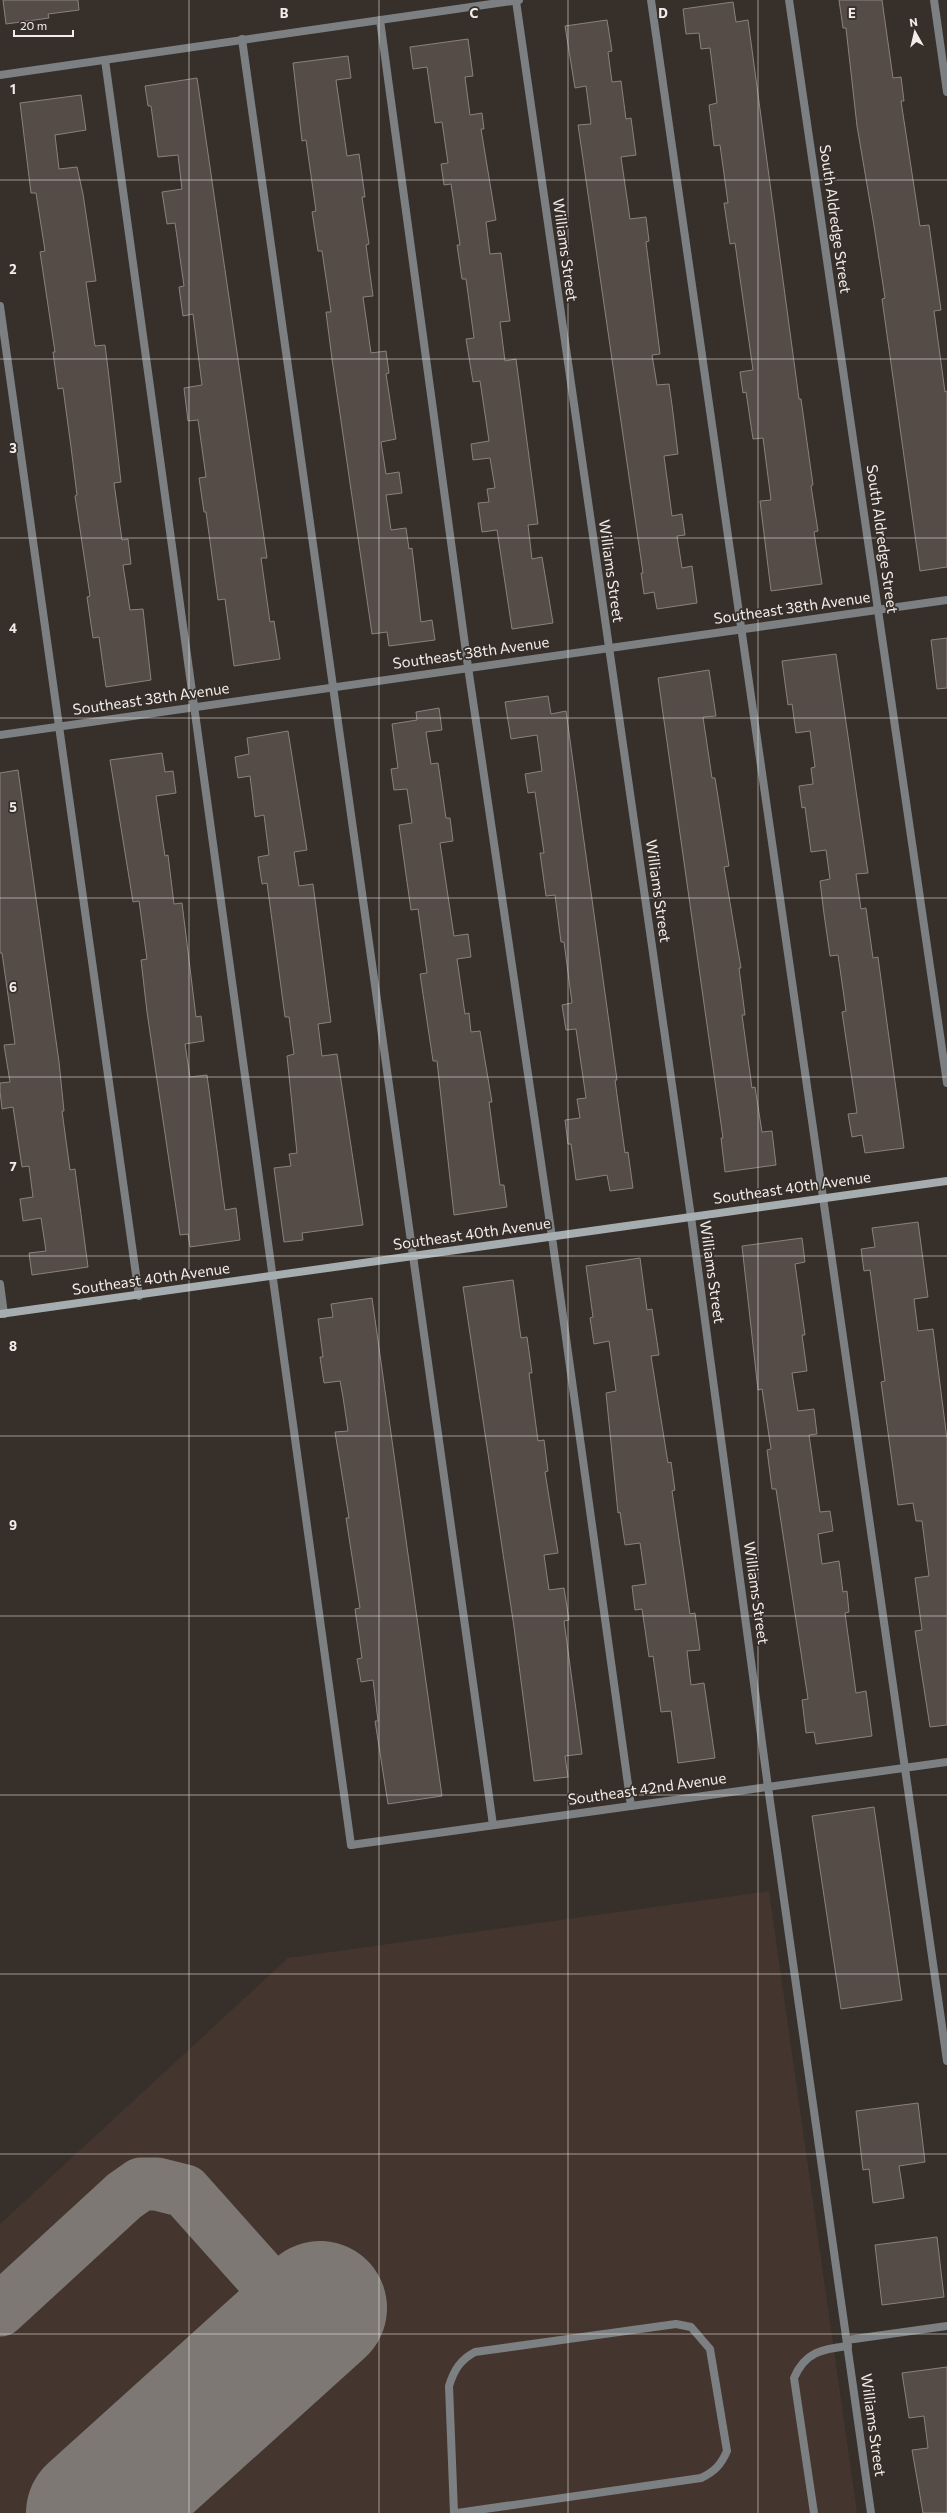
<svg xmlns="http://www.w3.org/2000/svg" width="947" height="2513" viewBox="0 0 947 2513" font-family="Commissioner,sans-serif">
<style>
.built{fill:#44362e}
.lines{fill:none;stroke-linecap:round;stroke-linejoin:round}
.taxiway{stroke:#7e7874;stroke-width:53}
.runway{stroke:#7e7874;stroke-width:134}
.building{fill:#554c48;stroke:#8b817c}
.lane{stroke:#7c8082;stroke-width:8}
.street{stroke:#7c8082;stroke-width:8}
.secondary{stroke:#a6adb0;stroke-width:8}
.grid{fill:none;stroke:#f2edea;stroke-width:1;stroke-opacity:0.55}
.labels{text-anchor:middle;stroke-width:3.5;stroke-linejoin:round;paint-order:stroke}
.street-label{font-size:15px;fill:#f2edea;stroke:#362f2a}
.grid-label{font-size:13px;text-anchor:middle;font-weight:bold;fill:#f2edea;stroke:#362f2a;stroke-width:3.5;stroke-linejoin:round;paint-order:stroke}
</style>
<rect width="100%" height="100%" fill="#362f2a"/>
<!-- built -->
<path class="built" d="M769,1891L857,2513H0V2224L288,1958Z"/>
<g class="lines">
<!-- taxiway -->
<path class="taxiway" d="M0,2310L124,2196L141,2184H157L185,2191L303,2323"/>
<!-- runway -->
<path class="runway" d="M93,2513L320,2308"/>
</g>
<!-- building -->
<g class="building">
<path d="M3,0H78L79,10L48,14L49,18L6,24Z"/>
<path d="M839,0H882L893,78L901,77L904,101H901L920,226L929,225L941,310L934,311L945,392L947,391V567L920,571L882,299L885,298L874,226L857,126L846,28H843Z"/>
<path d="M733,2L736,22L748,20L799,399H801L813,485L811,486L818,531L814,532L822,584L771,591L760,501L771,500L763,438L753,439L746,392L743,393L740,372L753,370L735,243L730,244L724,203H728L720,145L714,146L709,105L717,103L710,48L701,49L699,33L686,34L683,9Z"/>
<path d="M607,20L612,51L608,52L612,82L621,81L626,119L631,118L636,155L621,157L630,219L646,217L649,241L646,242L660,354L652,355L657,385L669,384L672,405L678,454L664,456L672,516L682,514L685,535L677,536L682,568L692,566L697,603L657,609L654,592L644,594L641,573H643L578,125L591,124L586,86L575,88L565,26Z"/>
<path d="M468,39L473,76L465,77L470,115L482,113L484,129H481L496,220L486,222L490,254L501,253L510,321L500,322L505,361L516,359L538,524L528,525L532,559L542,557L553,623L512,629L497,530L482,532L478,503L489,502L487,489L495,488L490,458L473,460L471,444L489,441L480,381L473,382L466,339L474,338L466,279H462L457,245H460L451,184L444,185L441,164L448,163L442,122L435,123L427,67L413,69L410,47Z"/>
<path d="M348,56L351,78L336,80L347,156L359,154L365,197H362L369,244L366,245L373,296L363,297L371,353L386,351L389,373L386,374L396,439L381,442L386,474L399,472L402,493L386,495L391,530L406,528L409,549L412,548L421,622L432,620L435,640L389,646L387,632L372,634L332,359L326,312H331L322,251H318L312,212L316,211L306,140L302,141L293,63Z"/>
<path d="M197,78L267,558H261L270,622L274,621L280,659L234,666L225,599L218,600L206,512H204L199,478L206,477L198,420L188,421L184,388L202,385L193,314L183,316L179,287L184,286L175,223L167,224L162,192L182,189L178,155L158,157L151,106H148L145,86Z"/>
<path d="M81,95L86,130L55,135L59,169L77,167L83,194L96,281L86,282L95,346L105,345L108,369L121,482L114,483L122,540L128,539L131,564L123,565L130,610L143,609L151,680L106,687L99,637L93,638L87,597L90,596L75,496L77,495L71,447L63,388L58,389L53,352H55L40,252L45,251L36,193H31L20,103Z"/>
<path d="M947,638V688L937,689L931,640Z"/>
<path d="M836,654L868,873L856,874L861,909L866,908L873,958L878,957L904,1148L865,1153L862,1135L852,1137L848,1114L857,1113L842,1012L846,1011L838,955L830,956L824,914L820,881L830,879L826,850L811,852L805,807L802,808L799,786L813,784L811,768L815,767L810,731L796,733L792,704L788,705L782,661Z"/>
<path d="M709,670L716,716L703,717L712,778H715L729,866L724,867L741,968H739L745,1015H742L752,1088L755,1087L762,1132L772,1131L776,1165L725,1172L721,1138H723L658,678Z"/>
<path d="M548,696L551,714L566,711L617,1080H615L625,1153L628,1152L633,1188L610,1191L607,1175L576,1180L571,1144H568L565,1120L580,1118L577,1099L586,1098L576,1029L566,1030L562,1005L572,1003L564,942H561L555,895L546,896L540,853H544L535,792L528,793L525,774L542,771L537,735L511,739L505,702Z"/>
<path d="M439,708L442,730L426,732L431,764L438,763L446,818H450L453,841L440,843L454,936L468,934L471,957L457,959L465,1014L469,1013L471,1032L480,1031L492,1102H489L500,1185H504L507,1207L454,1215L437,1061H433L420,974L427,973L418,909L411,910L399,825L412,823L407,789L394,790L391,769L398,768L392,724L417,720L416,712Z"/>
<path d="M288,731L307,850L294,852L299,886L313,884L331,1022L318,1024L322,1056L337,1054L363,1225L302,1233L303,1240L284,1242L274,1168L291,1166L289,1154L297,1153L287,1056L294,1054L289,1017H285L267,883L262,884L258,857L269,855L264,815L255,817L250,776L238,778L235,757L249,754L247,738Z"/>
<path d="M162,753L165,772L173,771L176,793L156,796L165,856L168,855L174,904L182,903L196,1017L201,1016L204,1041L185,1044L190,1077L207,1075L225,1210L236,1208L240,1240L190,1247L188,1234L180,1235L147,1012L141,960L147,959L139,901L133,902L110,760Z"/>
<path d="M18,770L59,1062L64,1111H62L70,1170L75,1169L88,1267L32,1275L29,1253L46,1251L41,1218L23,1221L20,1199L33,1197L29,1166L22,1167L13,1107L2,1109L0,1091V1083L10,1082L4,1045L15,1044L2,953H0V773Z"/>
<path d="M918,1222L928,1297L914,1299L918,1331L933,1329L947,1439V1725L930,1727L915,1631L922,1630L915,1578L929,1576L922,1521H916L913,1503L898,1505L881,1382L885,1381L870,1270L864,1271L861,1249L875,1247L872,1228Z"/>
<path d="M802,1238L805,1262L795,1264L805,1335H802L807,1371L792,1373L798,1411L814,1409L817,1434L809,1435L820,1512L830,1511L833,1531L818,1534L822,1564L839,1561L843,1592L847,1591L849,1612L845,1613L856,1693L866,1691L872,1736L816,1744L814,1732L806,1733L802,1700L808,1699L776,1489H772L767,1450L771,1449L762,1389L758,1390L742,1246Z"/>
<path d="M640,1258L647,1310L652,1309L659,1355L651,1356L668,1463L671,1462L675,1490L672,1491L690,1614L695,1613L700,1650L687,1651L691,1685L704,1683L715,1758L678,1763L671,1711L661,1712L653,1656L649,1657L642,1609L635,1610L632,1586L646,1584L640,1543L625,1545L620,1512L618,1513L606,1393L616,1391L609,1341L594,1344L590,1318L593,1317L586,1266Z"/>
<path d="M513,1280L521,1338L527,1337L532,1373H529L538,1441L544,1440L548,1471L545,1472L558,1553L544,1555L549,1590L564,1588L569,1620L564,1621L582,1754L565,1756L568,1777L534,1781L514,1627L463,1287Z"/>
<path d="M372,1298L442,1796L388,1804L375,1721H378L373,1680L361,1682L357,1659L362,1658L355,1609L360,1608L346,1518H349L335,1432L348,1431L343,1397L340,1381L324,1383L320,1357H323L318,1319L333,1317L331,1304Z"/>
<path d="M874,1807L902,2000L841,2009L812,1816Z"/>
<path d="M918,2103L925,2162L899,2166L904,2198L873,2203L869,2169L863,2170L856,2111Z"/>
<path d="M937,2237L944,2297L882,2305L875,2245Z"/>
<path d="M947,2367V2513H923L912,2450L928,2448L924,2416L909,2418L902,2373Z"/>
</g>
<g class="lines">
<!-- lane -->
<g class="lane">
<path d="M651,0L947,2061"/>
<path d="M934,0L947,92"/>
<path d="M380,20L468,667L552,1237L631,1806"/>
<path d="M105,60L351,1845"/>
<path d="M0,1284L4,1314"/>
<path d="M454,2513L449,2386C454,2370 460,2360 475,2352L676,2324L691,2327L710,2349L727,2451C721,2465 714,2472 701,2478L457,2513"/>
<path d="M814,2513L794,2378C805,2352 822,2349 848,2346"/>
</g>
<!-- street -->
<g class="street">
<path d="M789,0L947,1083"/>
<path d="M516,1L691,1217L768,1787L871,2513"/>
<path d="M242,39L493,1825"/>
<path d="M0,75L519,0"/>
<path d="M0,306L139,1296"/>
<path d="M0,735L947,600"/>
<path d="M351,1845L947,1762"/>
<path d="M847,2340L947,2326"/>
</g>
<!-- secondary -->
<path class="secondary" d="M0,1314L947,1181"/>
</g>
<!-- grid -->
<path class="grid" d="M189,0V2513M379,0V2513M568,0V2513M758,0V2513M0,180H947M0,359H947M0,538H947M0,718H947M0,898H947M0,1077H947M0,1256H947M0,1436H947M0,1616H947M0,1795H947M0,1974H947M0,2154H947M0,2334H947"/>
<g class="labels">
<!-- street labels -->
<g class="street-label">
<text transform="translate(835 219) rotate(82)" y="5">South Aldredge Street</text>
<text transform="translate(565 250) rotate(82)" y="5">Williams Street</text>
<text transform="translate(882 539) rotate(82)" y="5">South Aldredge Street</text>
<text transform="translate(611 571) rotate(82)" y="5">Williams Street</text>
<text transform="translate(792 608) rotate(-8)" y="5">Southeast 38th Avenue</text>
<text transform="translate(471 653) rotate(-8)" y="5">Southeast 38th Avenue</text>
<text transform="translate(151 699) rotate(-8)" y="5">Southeast 38th Avenue</text>
<text transform="translate(658 891) rotate(82)" y="5">Williams Street</text>
<text transform="translate(792 1188) rotate(-8)" y="5">Southeast 40th Avenue</text>
<text transform="translate(472 1234) rotate(-8)" y="5">Southeast 40th Avenue</text>
<text transform="translate(712 1272) rotate(82)" y="5">Williams Street</text>
<text transform="translate(151 1279) rotate(-8)" y="5">Southeast 40th Avenue</text>
<text transform="translate(756 1593) rotate(82)" y="5">Williams Street</text>
<text transform="translate(647 1789) rotate(-8)" y="5">Southeast 42nd Avenue</text>
<text transform="translate(873 2425) rotate(82)" y="5">Williams Street</text>
</g>
</g>
<g class="grid-label">
<text x="284" y="18">B</text>
<text x="474" y="18">C</text>
<text x="663" y="18">D</text>
<text x="852" y="18">E</text>
<text x="13" y="94">1</text>
<text x="13" y="274">2</text>
<text x="13" y="453">3</text>
<text x="13" y="633">4</text>
<text x="13" y="812">5</text>
<text x="13" y="992">6</text>
<text x="13" y="1171">7</text>
<text x="13" y="1351">8</text>
<text x="13" y="1530">9</text>
</g>
<!-- north arrow -->
<g transform="translate(915 32) rotate(352)" stroke="#362f2a" stroke-width="3" paint-order="stroke">
<path d="M0-3L7 15L0 10L-7 15Z" fill="#f2edea"/>
<text y="-6" font-size="11" font-weight="bold" text-anchor="middle" fill="#f2edea">N</text>
</g>
<!-- scale -->
<path d="M14 30v6h59v-6" fill="none" stroke="#f2edea" stroke-width="2"/>
<text x="20" y="30" font-size="12" fill="#f2edea" stroke="#362f2a" stroke-width="3" paint-order="stroke">20 m</text>
</svg>
